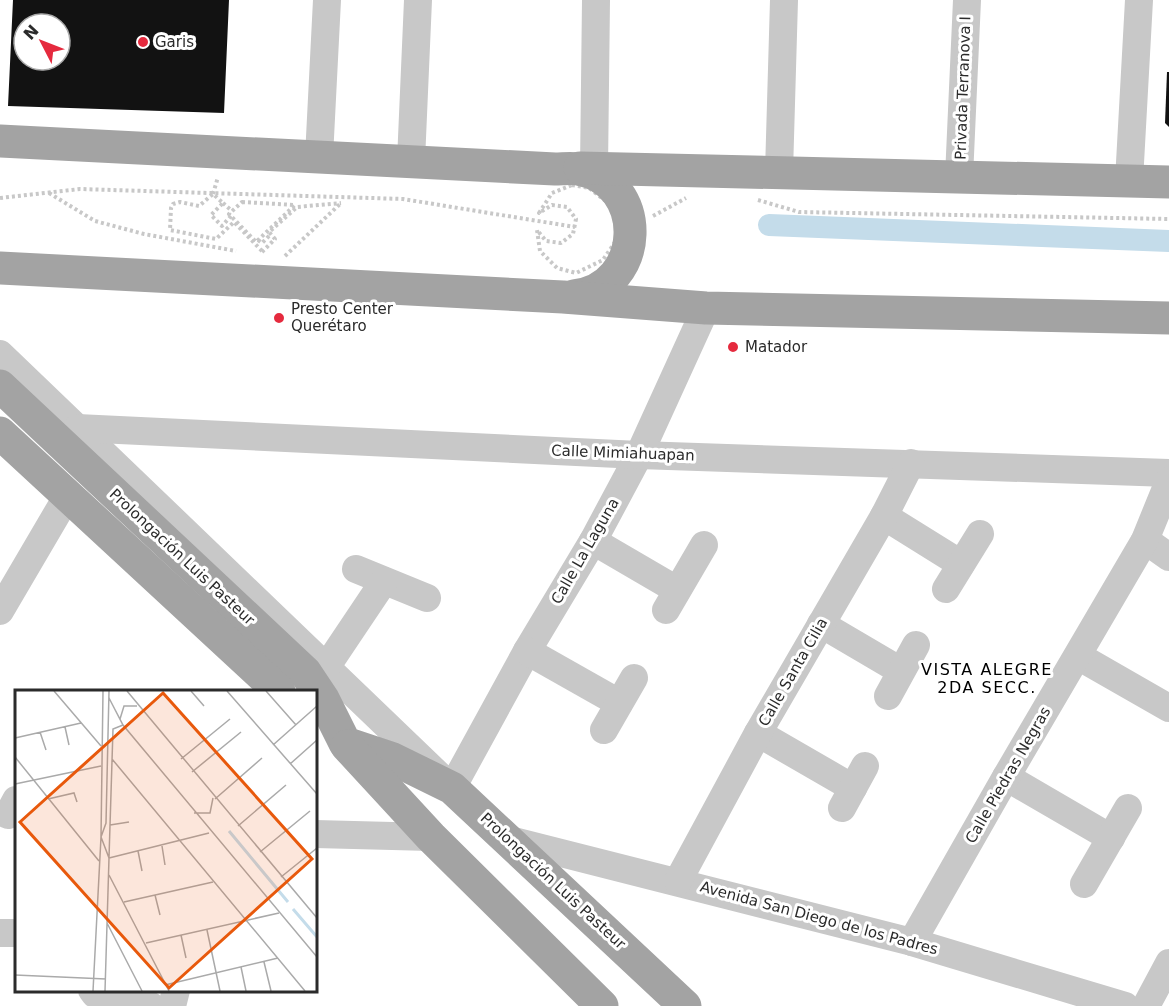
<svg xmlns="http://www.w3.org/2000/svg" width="1169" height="1006" viewBox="0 0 1169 1006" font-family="'DejaVu Sans',sans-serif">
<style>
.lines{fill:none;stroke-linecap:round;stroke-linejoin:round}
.canal{stroke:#c4dcea;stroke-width:22}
.building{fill:#121212;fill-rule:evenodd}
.path{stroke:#c8c8c8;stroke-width:4;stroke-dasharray:3 3;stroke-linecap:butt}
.minor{stroke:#c8c8c8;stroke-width:28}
.major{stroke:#a3a3a3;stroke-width:33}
.poi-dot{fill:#e52a3e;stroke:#fff;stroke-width:2}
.labels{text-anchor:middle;stroke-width:6;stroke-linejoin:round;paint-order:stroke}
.poi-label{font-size:15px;fill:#2b2b2b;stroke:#fff;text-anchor:start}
.street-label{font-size:15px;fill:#2b2b2b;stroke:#fff}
.neighbourhood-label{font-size:16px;letter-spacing:1.5px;fill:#000;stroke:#fff}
.inset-river{fill:none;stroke:#c4dcea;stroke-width:3}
.inset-road{fill:none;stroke:#aaa;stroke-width:1.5}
.view{fill:#e8590c;fill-opacity:0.15;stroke:#e8590c;stroke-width:3}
.inset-edge{fill:none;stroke:#2b2b2b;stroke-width:3}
</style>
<rect width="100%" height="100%" fill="#fff"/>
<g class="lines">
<!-- canal -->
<path class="canal" d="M769,225L1169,241"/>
</g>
<!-- building -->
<g class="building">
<path d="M13,0H229L224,113L8,106ZM24,24H60V60H24Z"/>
<path d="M1167,72H1169V127L1165,123Z"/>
</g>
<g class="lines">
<!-- path -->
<g class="path">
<path d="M572,185L589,188L607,202L619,222V236L603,260L576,273L557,268L540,251L537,230L546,241L561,243L573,234L576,219L567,207L552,205L539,213L552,193Z"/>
<path d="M49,193L95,221L144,234L236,251"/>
<path d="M213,194L218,177"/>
<path d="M0,198L80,189L403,199L575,227"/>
<path d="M758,200L799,212L1169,219"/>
<path d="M242,202L295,205L256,242L229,214Z"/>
<path d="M223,203L232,211"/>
<path d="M231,216L222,226L211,215L223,203L213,194L199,206L180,202L173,204L171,208L170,230L216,239L234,222L262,251"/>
<path d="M653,216L686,198"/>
<path d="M258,240L262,243L271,234"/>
<path d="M262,252L275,239L269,232L297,207L341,203"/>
<path d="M285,256L340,204"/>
</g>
<!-- minor -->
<g class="minor">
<path d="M319,157L327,0"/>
<path d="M411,161L418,0"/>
<path d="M594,168L596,0"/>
<path d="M779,172L784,0"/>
<path d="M959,177L967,0"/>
<path d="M1129,181L1139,0"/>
<path d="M0,354L452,788L527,651L593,541L639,455L706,308"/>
<path d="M77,428L639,455L1169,473"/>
<path d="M884,516L961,564"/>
<path d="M1145,540L1169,557"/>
<path d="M593,541L677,590"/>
<path d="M356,569L427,598"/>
<path d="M946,589L980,534"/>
<path d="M666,610L704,545"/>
<path d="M0,611L68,495"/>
<path d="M821,624L901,671"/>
<path d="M527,651L619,703"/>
<path d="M1078,656L1169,708"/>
<path d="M327,666L384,581"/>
<path d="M888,696L916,645"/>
<path d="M604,730L634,678"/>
<path d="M758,733L853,788"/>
<path d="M1006,777L1111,838"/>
<path d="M842,808L865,766"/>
<path d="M8,815L16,800"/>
<path d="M315,834L431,837"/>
<path d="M510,840L912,942L1125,1006"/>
<path d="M678,881L758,733L884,516L911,463"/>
<path d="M1084,884L1128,808"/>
<path d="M0,933H16"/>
<path d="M912,942L1006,777L1145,540L1169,481"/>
<path d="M92,990L95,994L151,1006"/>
<path d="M172,1006L176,990"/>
<path d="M1146,1006L1169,963"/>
</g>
<!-- major -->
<g class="major">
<path d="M0,141L555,169C562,169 571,168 578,169C650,182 646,288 574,296"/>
<path d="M580,168L1169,182"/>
<path d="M0,268L563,297L706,308L1169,318"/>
<path d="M0,386L305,672L323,699L345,743L393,759L452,788L685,1006"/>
<path d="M0,433L279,691"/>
<path d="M347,746L431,837L602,1006"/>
</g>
</g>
<!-- markers -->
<g class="poi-dot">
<circle cx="143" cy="42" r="6"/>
<circle cx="279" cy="318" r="6"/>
<circle cx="733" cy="347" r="6"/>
</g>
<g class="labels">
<!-- poi labels -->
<g class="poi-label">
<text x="155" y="47">Garis</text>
<text x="291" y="314">Presto Center<tspan x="291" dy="17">Querétaro</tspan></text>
<text x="745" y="352">Matador</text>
</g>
<!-- street labels -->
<g class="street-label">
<text transform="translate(963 88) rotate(-88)" y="5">Privada Terranova I</text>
<text transform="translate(623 453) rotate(2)" y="5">Calle Mimiahuapan</text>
<text transform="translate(585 551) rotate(-60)" y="5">Calle La Laguna</text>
<text transform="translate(182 557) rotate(43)" y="5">Prolongación Luis Pasteur</text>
<text transform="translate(793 672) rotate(-60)" y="5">Calle Santa Cilia</text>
<text transform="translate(1008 775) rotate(-60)" y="5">Calle Piedras Negras</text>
<text transform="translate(553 881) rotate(43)" y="5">Prolongación Luis Pasteur</text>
<text transform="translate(819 918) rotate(15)" y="5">Avenida San Diego de los Padres</text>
</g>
<!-- neighbourhood labels -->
<g class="neighbourhood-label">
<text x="987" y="675">VISTA ALEGRE<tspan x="987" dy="18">2DA SECC.</tspan></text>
</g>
</g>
<!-- overview -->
<g transform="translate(15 690)">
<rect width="302" height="302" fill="#fff"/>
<path class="inset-river" d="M214,141L273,212M278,219L302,247"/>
<path class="inset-road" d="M39,1L86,56M112,1L302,228M176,1L189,16M212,1L302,104M251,1L281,35M94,8L108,35L302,267M105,29L109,16H122M108,35L98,39L94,168L194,143M50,37L54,55M25,42L31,60M0,48L66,33M258,55L302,16M0,67L84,171M97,69L290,301M166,69L215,29M275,74L302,50M177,82L226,42M0,94L86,76M33,109L59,103L62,112M200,109L247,68M179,123H195L198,108M95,135L114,132M223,136L271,95M147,156L150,175M123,161L127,181M245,162L295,121M94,185L154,301M266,187L302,158M140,205L145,225M109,212L198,192M92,233L127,301M192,240L205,301M166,245L171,268M131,253L264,223M249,272L256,301M226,277L231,301M0,285L91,289M150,295L263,268M78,301L86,147L88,1M90,301L94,168L86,147L91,133L94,1"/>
<path class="view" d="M148,3L297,169L154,298L5,132Z"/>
<rect width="302" height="302" class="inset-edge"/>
</g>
<!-- north arrow -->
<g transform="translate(42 42) rotate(312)"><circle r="28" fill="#ffffff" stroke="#aaaaaa" stroke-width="1.5"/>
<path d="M0-4.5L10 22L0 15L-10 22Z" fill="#e52a3e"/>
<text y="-9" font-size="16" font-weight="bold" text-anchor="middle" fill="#2b2b2b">N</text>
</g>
</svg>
